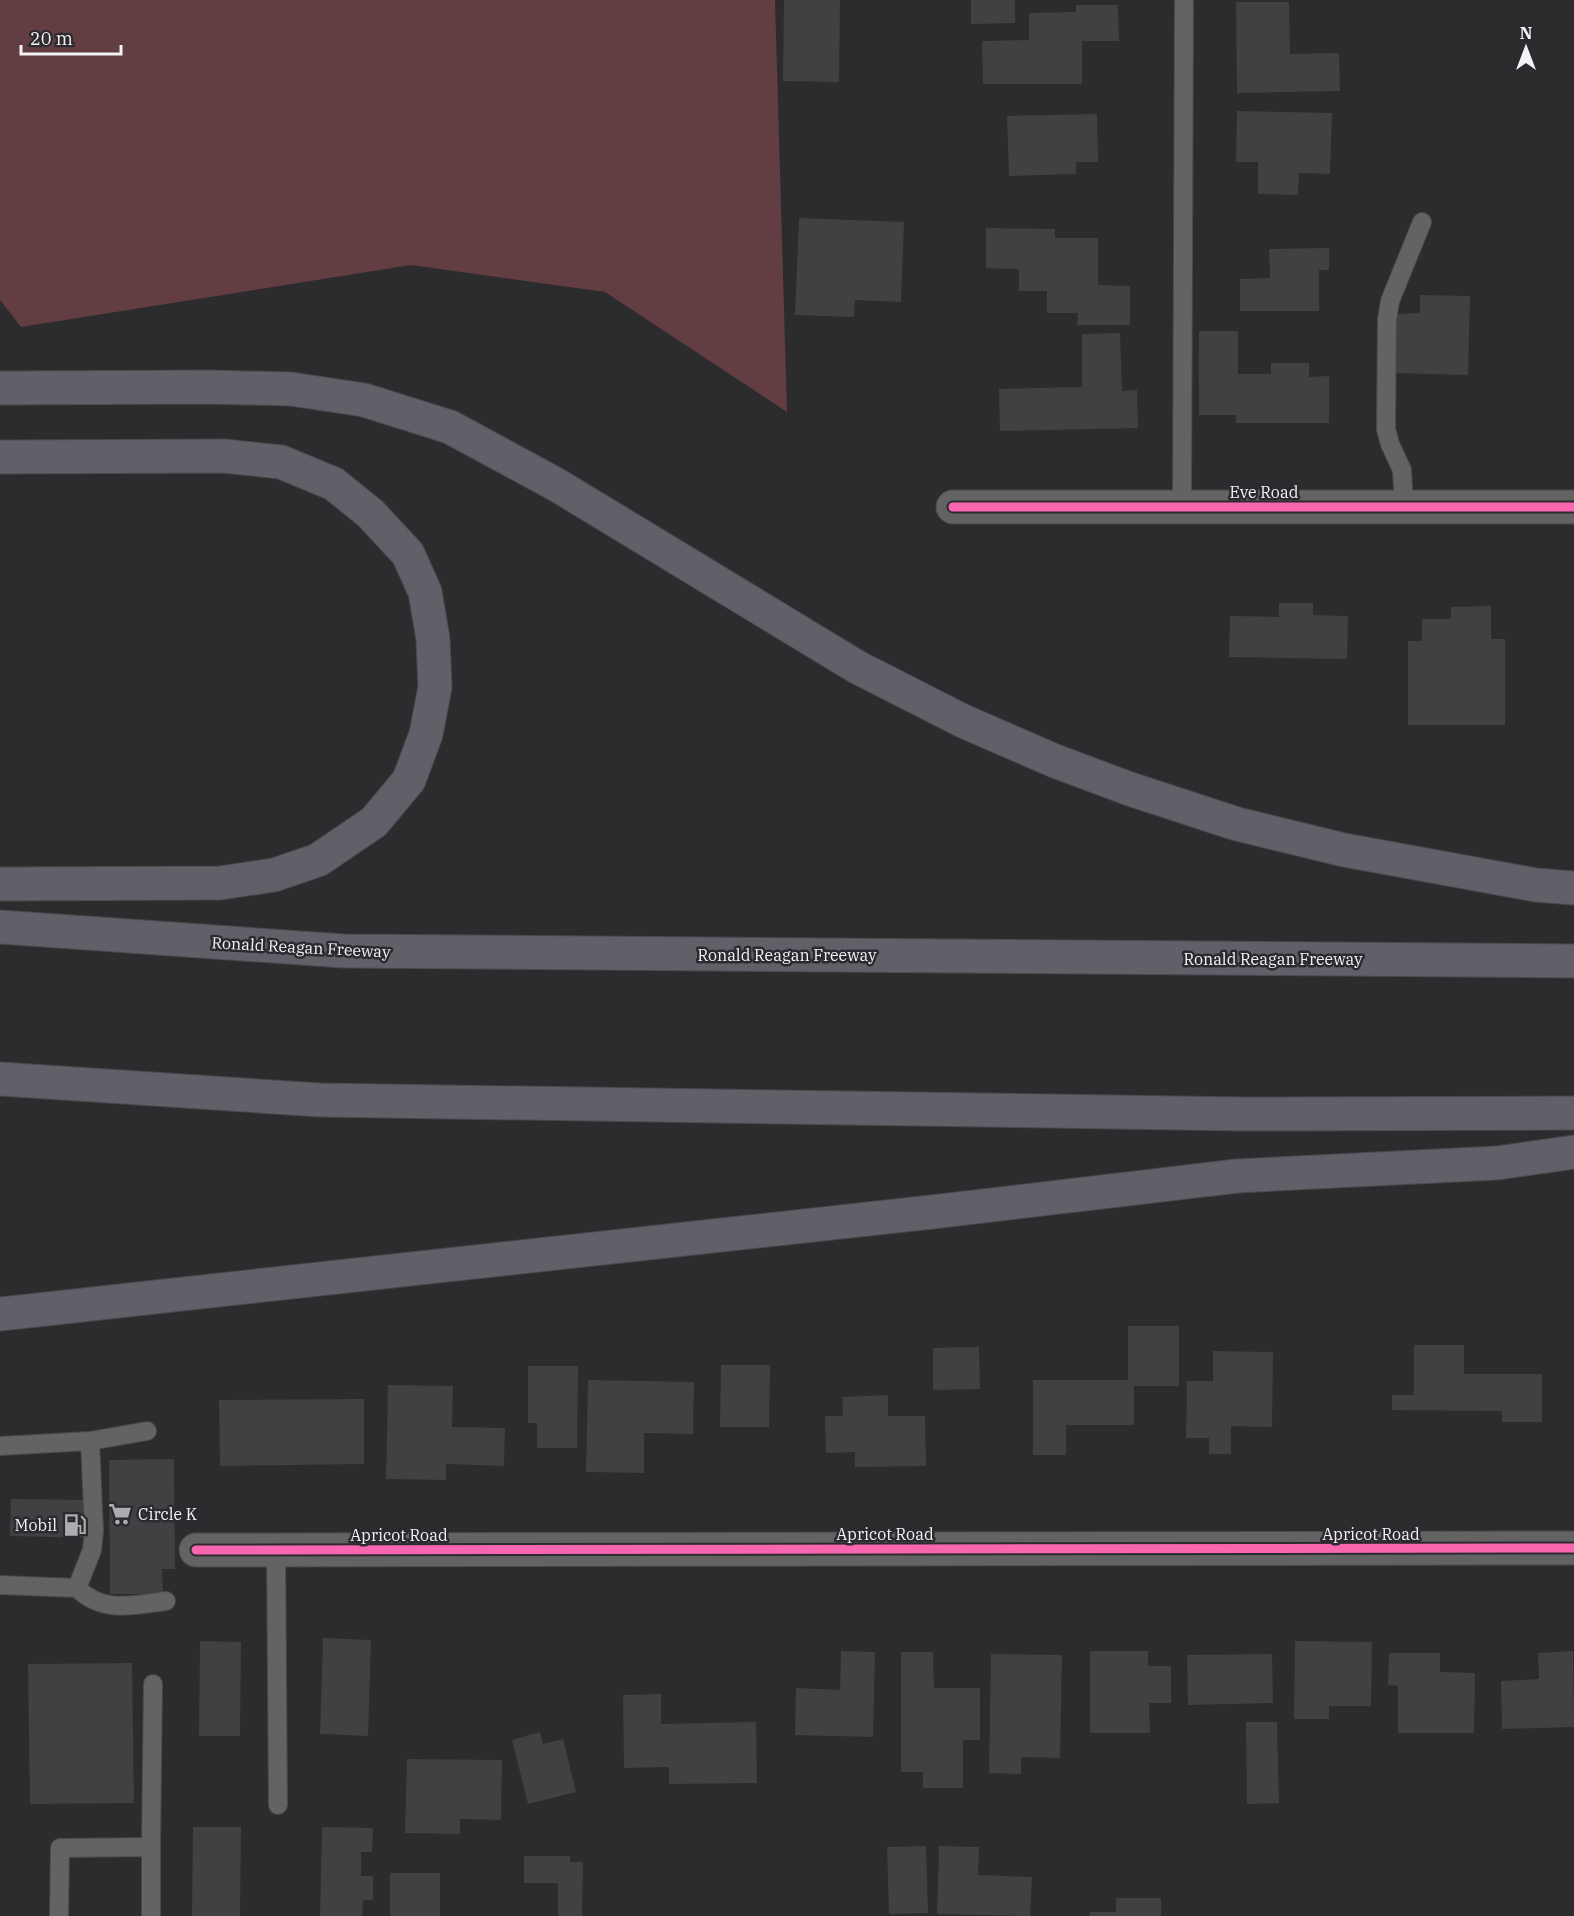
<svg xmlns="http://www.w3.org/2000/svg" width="1574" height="1916" viewBox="0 0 1574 1916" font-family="'IBM Plex Serif',serif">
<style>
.green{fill:#623e43}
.building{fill:#414042}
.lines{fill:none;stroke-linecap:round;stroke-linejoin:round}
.lane-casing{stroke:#4a484b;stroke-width:20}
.street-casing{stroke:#4a484b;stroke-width:35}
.highway-casing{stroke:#4a484b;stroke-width:35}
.lane{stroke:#646364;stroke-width:18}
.street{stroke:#646364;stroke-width:33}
.highway{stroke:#616069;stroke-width:33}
.cycleway-casing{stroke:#2c2a2e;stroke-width:13}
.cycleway{stroke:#f766af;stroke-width:9}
.labels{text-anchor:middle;stroke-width:5;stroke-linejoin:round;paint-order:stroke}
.street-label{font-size:16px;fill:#f4f2f5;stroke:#2c2a2e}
.poi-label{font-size:16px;fill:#f4f2f5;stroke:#2c2a2e;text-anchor:start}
</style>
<rect width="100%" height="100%" fill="#2c2b2d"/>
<!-- green -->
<path class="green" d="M0,0H775L787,412L605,292L411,265L21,327L0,300Z"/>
<!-- building -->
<g class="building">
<path d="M784,0H840L839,82L783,81Z"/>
<path d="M971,0H1015V23L971,24Z"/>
<path d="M1236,2H1289L1290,54L1339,53L1340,91L1237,93Z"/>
<path d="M1076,5H1118L1119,41H1082V84H983L982,41L1029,40V13L1076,12Z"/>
<path d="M1237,111L1332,113L1330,174L1299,173L1298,195L1258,194V162H1236Z"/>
<path d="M1097,114L1098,162H1076V174L1009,176L1007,116Z"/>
<path d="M799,218L904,222L901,302L855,300L854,317L795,315Z"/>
<path d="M986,228L1055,229V238H1098V285L1130,286V325H1077L1078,313H1047V291H1019V269L986,268Z"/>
<path d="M1329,248V270H1319V311H1240V279L1270,278L1269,249Z"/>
<path d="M1420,295L1470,296L1468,375L1394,373V314L1420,313Z"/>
<path d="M1199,331H1238V374H1271V363H1309V377L1329,376V423H1236V415H1199Z"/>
<path d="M1120,333L1122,391L1137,390L1138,428L1000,431L999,389L1082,387V334Z"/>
<path d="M1279,603H1313V615L1348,616L1347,659L1229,657L1230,616L1279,617Z"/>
<path d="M1491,606V639H1505V725H1408V641H1422V619H1451V607Z"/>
<path d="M1128,1326H1179V1386H1134V1425H1066V1455H1033V1380H1128Z"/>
<path d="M1414,1345H1464V1374H1542V1422H1502V1411L1392,1410V1395H1414Z"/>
<path d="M979,1347L980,1389L933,1390V1348Z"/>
<path d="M1213,1351L1273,1352L1272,1427L1231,1426V1454H1209V1438H1186L1187,1381H1213Z"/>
<path d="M721,1365H770L769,1427H720Z"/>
<path d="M528,1366H578L577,1448H537V1423H528Z"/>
<path d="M588,1380L694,1382L693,1434L644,1433V1473L586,1472Z"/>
<path d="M388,1385L453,1386L452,1427L505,1428L504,1466L446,1464V1480L386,1479Z"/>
<path d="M888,1395V1416H925L926,1466L855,1467V1452L826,1453L825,1416H843L842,1397Z"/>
<path d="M364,1399V1464L220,1466L219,1400Z"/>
<path d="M174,1459L175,1569H162L163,1594H110L109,1460Z"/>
<path d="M11,1499L90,1500L89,1538L10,1536Z"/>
<path d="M323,1638L371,1640L368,1736L320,1734Z"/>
<path d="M200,1641L241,1642L240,1736H199Z"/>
<path d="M1295,1641L1372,1642L1371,1706H1329V1719H1294Z"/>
<path d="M841,1651L875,1652L873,1737L795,1735L796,1688L840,1690Z"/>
<path d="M1090,1651H1148V1666H1171V1703H1149L1150,1733H1090Z"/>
<path d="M1573,1651L1574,1727L1502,1729L1501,1681L1539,1679L1538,1653Z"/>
<path d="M901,1652H933L934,1688H980V1740H963V1788H923V1772H901Z"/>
<path d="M1389,1653H1440V1672L1475,1673L1474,1733H1398V1686L1388,1685Z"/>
<path d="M991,1654L1062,1655L1060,1758L1021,1757V1774L989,1773Z"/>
<path d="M1272,1654L1273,1703L1188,1705L1187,1655Z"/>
<path d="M132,1663L134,1803L30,1804L28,1664Z"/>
<path d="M661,1694V1724L756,1722L757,1783L669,1784V1767L624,1768L623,1695Z"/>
<path d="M1246,1722H1277L1279,1803L1247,1804Z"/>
<path d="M540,1732L543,1744L563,1739L576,1792L528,1804L512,1740Z"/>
<path d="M407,1759L502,1760L501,1820L460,1819V1834L405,1833Z"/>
<path d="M193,1827H241L240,1916H192Z"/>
<path d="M322,1827L373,1828L372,1852H361V1876H373V1900H363L362,1916H320Z"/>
<path d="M926,1846L928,1913L889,1914L887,1847Z"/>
<path d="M939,1846L979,1847L978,1875L1032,1877L1030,1916L937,1914Z"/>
<path d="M524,1856H570V1862H583L582,1916H558V1883H524Z"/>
<rect x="390" y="1873" width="50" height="43"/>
<path d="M1116,1898H1161V1916H1090V1912H1116Z"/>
</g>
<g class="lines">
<!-- lane casing -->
<g class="lane-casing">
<g id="lane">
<path d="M1182,507L1184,3"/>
<path d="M1404,507L1402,470L1390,444L1386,429L1387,320L1390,301L1422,222"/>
<path d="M0,1446L90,1441L147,1431"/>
<path d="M276,1550L278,1805"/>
<path d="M0,1585L77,1588C103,1614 133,1605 166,1601"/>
<path d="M77,1588L92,1550L94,1531L90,1441"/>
<path d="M151,1847L153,1684"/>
<path d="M59,1916L60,1848L151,1847V1916"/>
</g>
</g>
<!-- street casing -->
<g class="street-casing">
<g id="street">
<path d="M953,507H1574"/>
<path d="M196,1550L1574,1548"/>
</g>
</g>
<!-- highway casing -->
<g class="highway-casing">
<g id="highway">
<path d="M0,388L210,387L291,389L364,400L450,427L557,485L857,667L963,721L1055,761L1130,789L1237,824L1344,850L1536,885L1574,888"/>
<path d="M0,457L224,456L281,462L334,484L371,514L408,554L425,592L433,639L435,687L426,734L409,780L374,822L318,860L274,875L220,883L0,884"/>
<path d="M0,927L344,951L1574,961"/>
<path d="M0,1079L320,1100L1243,1114L1574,1113"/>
<path d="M0,1314L932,1212L1237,1176L1497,1163L1574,1152"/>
</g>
</g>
<!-- lane -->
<use href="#lane" class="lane"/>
<!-- street -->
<use href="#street" class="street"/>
<!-- highway -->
<use href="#highway" class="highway"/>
<!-- cycleway casing -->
<g class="cycleway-casing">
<g id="cycleway">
<path d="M953,507H1574"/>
<path d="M196,1550L1574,1548"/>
</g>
</g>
<!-- cycleway -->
<use href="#cycleway" class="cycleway"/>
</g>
<!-- icons -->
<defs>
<g id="supermarket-bare" transform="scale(1.8)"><path d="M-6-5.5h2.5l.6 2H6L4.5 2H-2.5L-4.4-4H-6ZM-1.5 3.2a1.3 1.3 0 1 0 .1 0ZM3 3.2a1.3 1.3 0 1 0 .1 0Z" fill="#aeacaf" stroke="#2c2a2e" stroke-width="2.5" paint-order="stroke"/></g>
<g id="fuel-bare" transform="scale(1.8)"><path d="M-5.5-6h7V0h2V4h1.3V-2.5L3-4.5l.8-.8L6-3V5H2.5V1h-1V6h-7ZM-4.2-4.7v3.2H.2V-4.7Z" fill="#aeacaf" stroke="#2c2a2e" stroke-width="2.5" paint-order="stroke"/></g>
</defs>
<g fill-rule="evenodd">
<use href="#supermarket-bare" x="120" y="1514"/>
<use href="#fuel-bare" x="75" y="1525"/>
</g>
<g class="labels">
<!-- street labels -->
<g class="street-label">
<text x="1264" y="498">Eve Road</text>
<text transform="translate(301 947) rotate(3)" y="6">Ronald Reagan Freeway</text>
<text x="787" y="961">Ronald Reagan Freeway</text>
<text x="1273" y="965">Ronald Reagan Freeway</text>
<text x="885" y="1540">Apricot Road</text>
<text x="1371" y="1540">Apricot Road</text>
<text x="399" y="1541">Apricot Road</text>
</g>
<!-- poi labels -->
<g class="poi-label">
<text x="138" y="1520">Circle K</text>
<text x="57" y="1531" text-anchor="end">Mobil</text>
</g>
</g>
<!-- north arrow -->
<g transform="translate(1526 48)" stroke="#2c2a2e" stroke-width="4.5" paint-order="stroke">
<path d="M0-4.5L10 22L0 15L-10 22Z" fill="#f4f2f5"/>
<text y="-9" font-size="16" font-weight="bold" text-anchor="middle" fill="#f4f2f5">N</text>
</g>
<!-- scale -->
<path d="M21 45v9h100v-9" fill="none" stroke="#f4f2f5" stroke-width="3"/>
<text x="30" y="45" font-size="18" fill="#f4f2f5" stroke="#2c2a2e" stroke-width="4.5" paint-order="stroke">20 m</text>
</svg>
